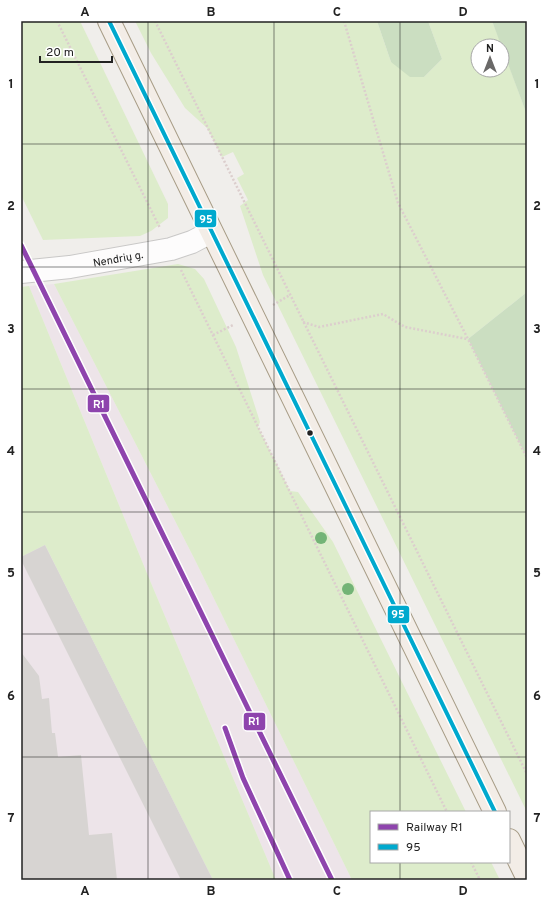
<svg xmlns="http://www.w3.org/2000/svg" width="548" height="901" viewBox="0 0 548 901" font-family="Overpass,sans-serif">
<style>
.industrial{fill:#ede4e9}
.grass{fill:#ddeccb}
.forest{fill:#cbdec1}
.building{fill:#d7d4d2}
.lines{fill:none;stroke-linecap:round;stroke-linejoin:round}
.street-casing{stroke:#c9c8c7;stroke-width:24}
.primary-casing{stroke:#a79c86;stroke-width:24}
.path{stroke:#dccecd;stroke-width:2.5;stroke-dasharray:2 2;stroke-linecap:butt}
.street{stroke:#fdfcfc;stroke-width:22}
.primary{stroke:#f3ede7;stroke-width:22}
.bus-1-casing{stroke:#fff;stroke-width:7}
.bus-1{stroke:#00a9ce;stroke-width:4}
.rail-1-casing{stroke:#fff;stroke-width:8}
.rail-1{stroke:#8e44ad;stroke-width:5}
.tree{fill:#73b476}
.grid{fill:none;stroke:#222;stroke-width:1;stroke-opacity:0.55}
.bus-dot{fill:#222;stroke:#fff;stroke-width:1.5}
.labels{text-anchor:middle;stroke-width:3.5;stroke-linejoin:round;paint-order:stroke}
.street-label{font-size:11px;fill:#222;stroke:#fff}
.line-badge{stroke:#fff;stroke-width:1.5}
.badge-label{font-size:11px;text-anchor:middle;font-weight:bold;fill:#fff}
.neatline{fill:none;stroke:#222;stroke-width:1.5}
.grid-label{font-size:13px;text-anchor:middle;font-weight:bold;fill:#222}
</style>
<rect width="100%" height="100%" fill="#f0eeeb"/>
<!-- industrial -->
<g class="industrial">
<path d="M54,284L195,560L352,880H276L151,583L29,286Z"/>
<path d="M45,545L213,880H21V557Z"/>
</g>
<!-- grass -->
<g class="grass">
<path d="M21,21H80L168,204V218L151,231L140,236L43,240L21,195Z"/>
<path d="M135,21H377L391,62L424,77L442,59L428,21H492L502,46H478V70H502V47L527,115V292L468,339L527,458V812L263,275L240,206L248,200L237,178L244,174L233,152L222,157L207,128L185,108L151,53Z"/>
<path d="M178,264L195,269L204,279L236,347L260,422L258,427L290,491L298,492L333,542L466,812H371V862H491L500,880H352L195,560L54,284Z"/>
<path d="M29,286L151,583L276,880H213L45,545L21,557V287Z"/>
</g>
<!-- forest -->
<g class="forest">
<path d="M377,21H428L442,59L424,77H410L391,62Z"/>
<path d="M492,21H527V115Z"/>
<path d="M527,292V458L468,339Z"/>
</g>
<!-- building -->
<g class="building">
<path d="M45,545L213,880H181L21,560V557Z"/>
<path d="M21,652L39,676L42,699L49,698L52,733H55L58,757L81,755L89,835L112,833L117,880H21Z"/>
</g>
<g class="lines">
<!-- street casing -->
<g class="street-casing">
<g id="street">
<path id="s1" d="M21,272L70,267L171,249L192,242L211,232"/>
</g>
</g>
<!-- primary casing -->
<g class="primary-casing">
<g id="primary">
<path d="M109,21L495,812"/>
<path d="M509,840L527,877"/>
</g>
</g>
<!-- path -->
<g class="path">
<path d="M57,21L160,228"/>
<path d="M155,21L527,774"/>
<path d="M344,21L398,203L468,339L527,458"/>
<path d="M181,270L447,812"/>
<path d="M273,305L290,295"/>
<path d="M303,322L319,327L383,314L405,327L467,339"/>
<path d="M213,335L233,325"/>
<path d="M471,862L480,880"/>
</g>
<!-- street -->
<use href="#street" class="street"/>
<!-- primary -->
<use href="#primary" class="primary"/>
<!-- bus-1 casing -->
<g class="bus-1-casing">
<path id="bus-1" d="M109,21L495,812"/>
</g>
<!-- bus-1 -->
<use href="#bus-1" class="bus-1"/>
<!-- rail-1 casing -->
<g class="rail-1-casing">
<g id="rail-1">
<path d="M21,245L332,880"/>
<path d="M225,728L243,778L290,880"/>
</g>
</g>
<!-- rail-1 -->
<use href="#rail-1" class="rail-1"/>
</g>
<!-- trees -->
<g class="tree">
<circle cx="321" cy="538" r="6"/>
<circle cx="348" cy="589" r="6"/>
</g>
<!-- grid -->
<path class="grid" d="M148,21V880M274,21V880M400,21V812M21,144H527M21,267H527M21,389H527M21,512H527M21,634H527M21,757H527M400,862V880"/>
<!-- markers -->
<circle class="bus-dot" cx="310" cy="433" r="3.5"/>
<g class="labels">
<!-- street labels -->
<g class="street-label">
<text dy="4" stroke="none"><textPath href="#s1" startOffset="98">Nendrių g.</textPath></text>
</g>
</g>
<g class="line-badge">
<rect x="194" y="209" width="23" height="19" rx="4" fill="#00a9ce"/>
<rect x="87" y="394" width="23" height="19" rx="4" fill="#8e44ad"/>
<rect x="387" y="605" width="23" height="19" rx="4" fill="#00a9ce"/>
<rect x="243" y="712" width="23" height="19" rx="4" fill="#8e44ad"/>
</g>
<g class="badge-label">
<text x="206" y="223">95</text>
<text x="99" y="408">R1</text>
<text x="398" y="618">95</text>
<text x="254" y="725">R1</text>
</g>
<!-- border -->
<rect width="548" height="901" fill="none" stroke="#ffffff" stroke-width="44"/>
<!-- legend -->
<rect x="370" y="811" width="140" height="52" fill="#ffffff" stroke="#a7a7a7"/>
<rect x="378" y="824" width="20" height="6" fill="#8e44ad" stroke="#a7a7a7"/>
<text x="406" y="831" font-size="12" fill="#222222">Railway R1</text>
<rect x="378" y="844" width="20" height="6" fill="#00a9ce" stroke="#a7a7a7"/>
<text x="406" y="851" font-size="12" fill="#222222">95</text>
<!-- north arrow -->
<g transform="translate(490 58)"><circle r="19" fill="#ffffff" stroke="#a7a7a7"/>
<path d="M0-3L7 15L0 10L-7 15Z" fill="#6a6968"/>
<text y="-6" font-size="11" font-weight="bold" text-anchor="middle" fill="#222222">N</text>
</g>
<!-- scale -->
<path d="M40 56v6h72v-6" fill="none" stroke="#222222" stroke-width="2"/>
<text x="46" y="56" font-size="12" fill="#222222" stroke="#ffffff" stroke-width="3" paint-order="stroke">20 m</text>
<rect x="22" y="22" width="504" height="857" class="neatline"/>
<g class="grid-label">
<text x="85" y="16">A</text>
<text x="211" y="16">B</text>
<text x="337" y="16">C</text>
<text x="463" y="16">D</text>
<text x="11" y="88">1</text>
<text x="537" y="88">1</text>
<text x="11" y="210">2</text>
<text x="537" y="210">2</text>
<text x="11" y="333">3</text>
<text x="537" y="333">3</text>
<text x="11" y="455">4</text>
<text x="537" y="455">4</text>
<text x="11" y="577">5</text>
<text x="537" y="577">5</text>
<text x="11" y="700">6</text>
<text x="537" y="700">6</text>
<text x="11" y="822">7</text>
<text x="537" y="822">7</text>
<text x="85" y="895">A</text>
<text x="211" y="895">B</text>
<text x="337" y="895">C</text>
<text x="463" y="895">D</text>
</g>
</svg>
